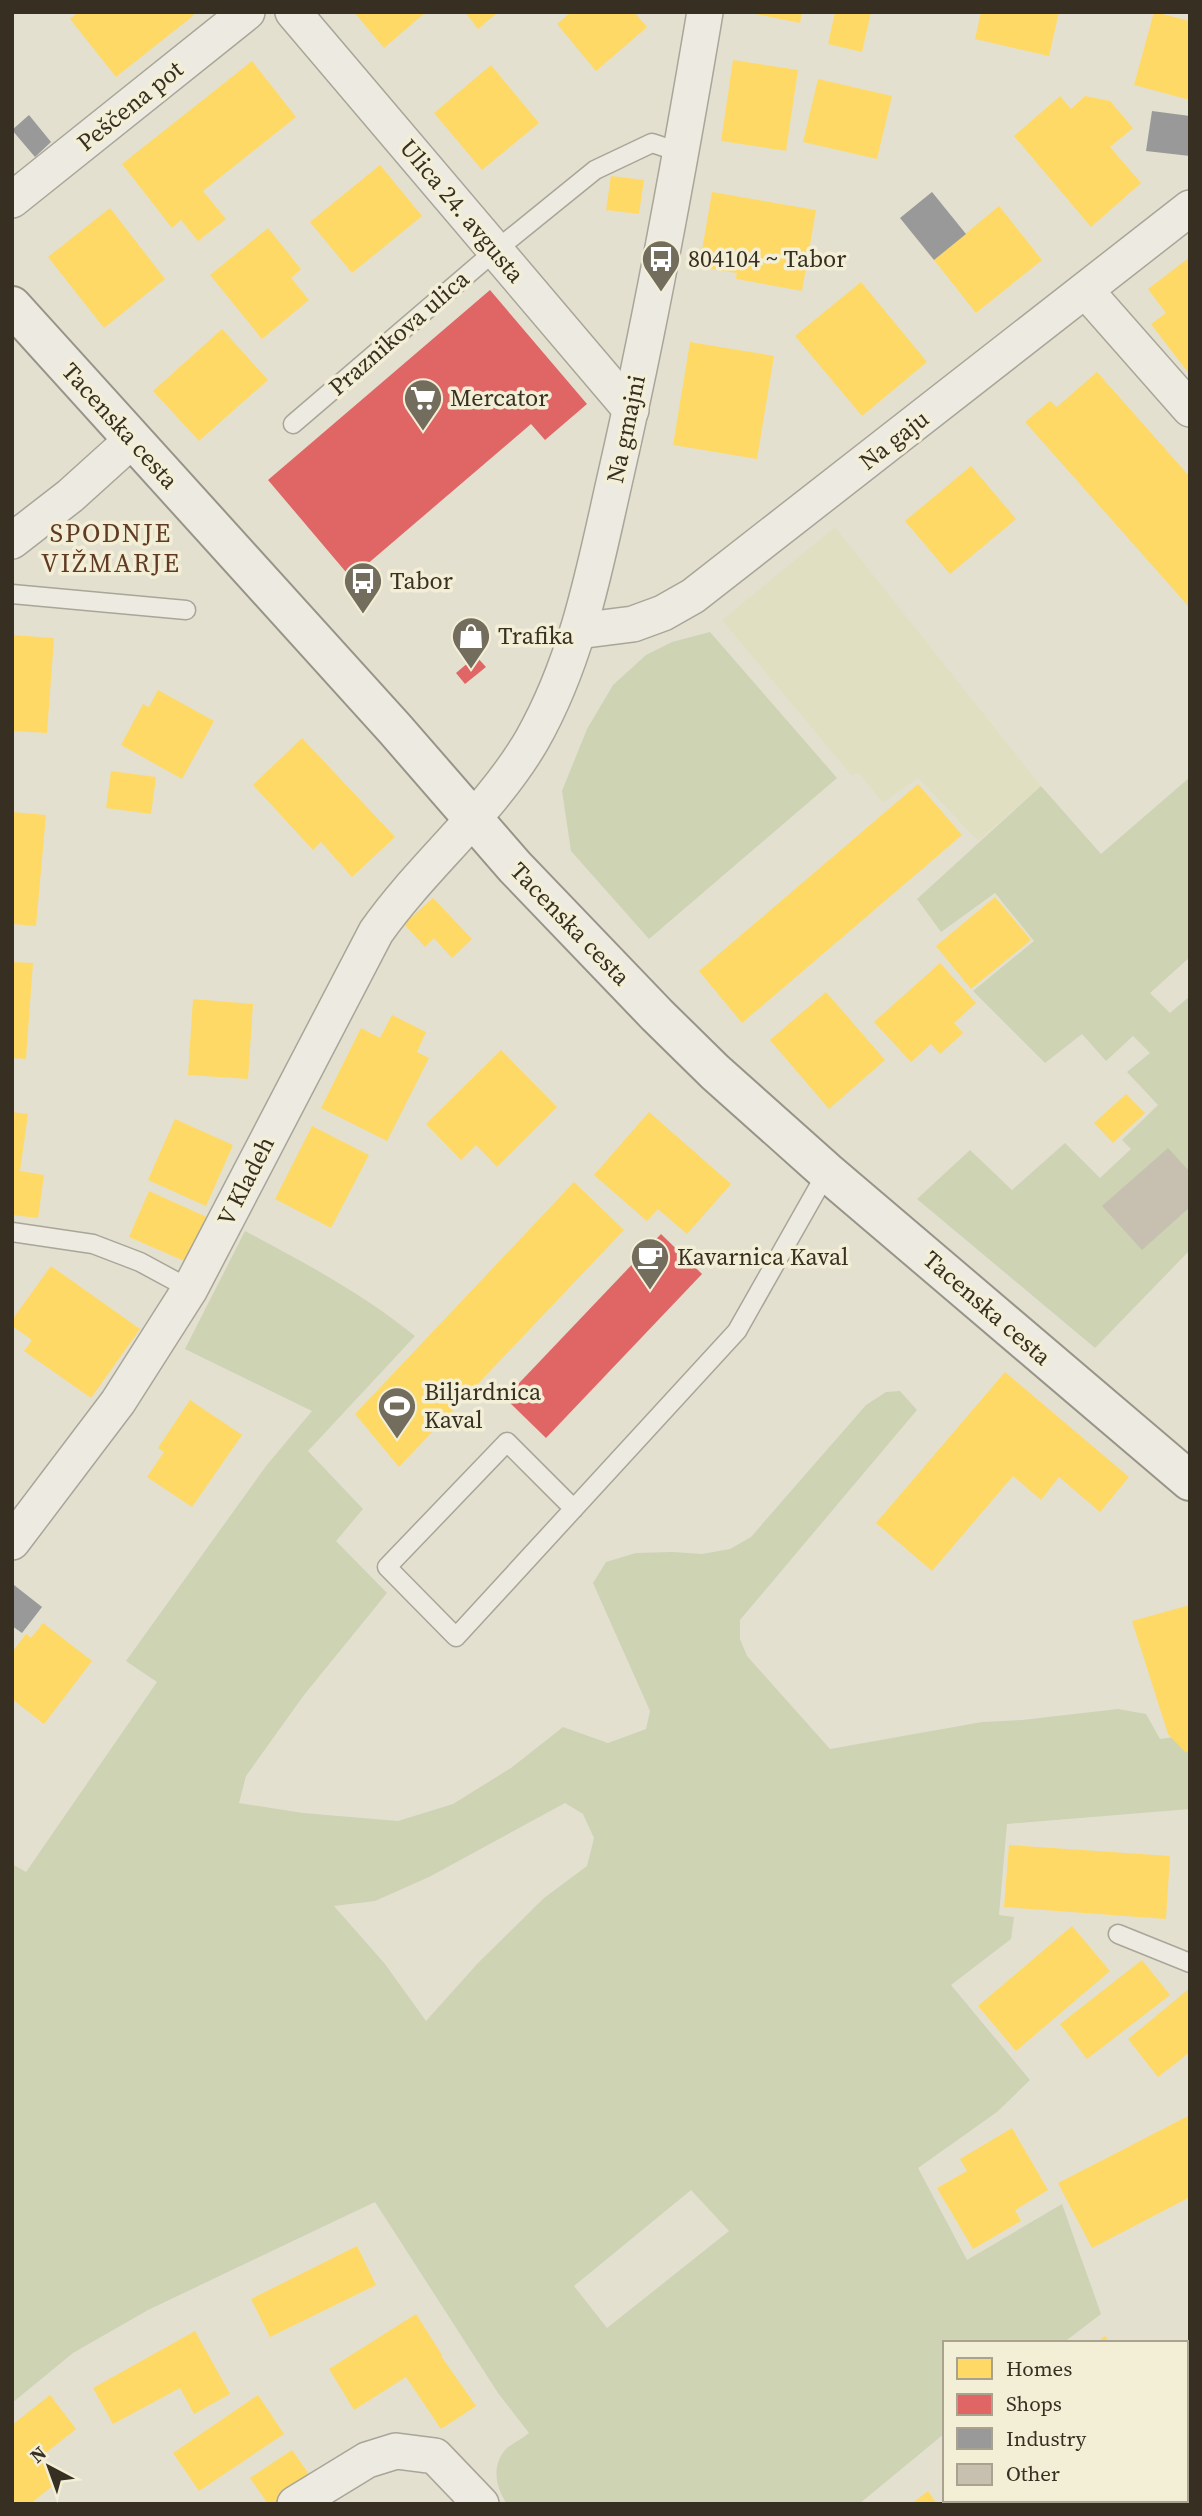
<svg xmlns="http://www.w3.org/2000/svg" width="1202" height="2516" viewBox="0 0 1202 2516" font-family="'Source Serif 4',serif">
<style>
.farmland{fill:#e1dfc2}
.green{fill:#ced3b4;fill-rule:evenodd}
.homes{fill:#ffd966}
.shops{fill:#e06666}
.industry{fill:#999}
.building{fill:#c7c0b1}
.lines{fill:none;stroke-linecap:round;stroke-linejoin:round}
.lane-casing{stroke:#a9a598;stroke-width:21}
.street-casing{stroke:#a9a598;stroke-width:38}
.secondary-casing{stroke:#989488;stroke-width:42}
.lane{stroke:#eceae1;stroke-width:18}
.street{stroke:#eceae1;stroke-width:35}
.secondary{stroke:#eceae1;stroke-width:38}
.labels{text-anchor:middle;stroke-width:7;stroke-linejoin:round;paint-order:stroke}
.street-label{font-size:24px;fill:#372f21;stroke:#f3efd7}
.poi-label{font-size:24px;fill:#372f21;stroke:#f3efd7;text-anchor:start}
.neighbourhood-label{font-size:26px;letter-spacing:2px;fill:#603a24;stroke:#f3efd7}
</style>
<rect width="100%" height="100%" fill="#e3e0d0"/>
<!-- farmland -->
<path class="farmland" d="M835,527L1041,786L978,841L918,778L883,803L859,773L851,775L722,620Z"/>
<!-- green -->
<g class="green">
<path d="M710,632L837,778L649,939L571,851L562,791L587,729L613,685L646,655L672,642Z"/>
<path d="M1190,777V957L1150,993L1170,1013L1190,996V1250L1095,1348L917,1199L970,1150L1012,1190L1065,1143L1100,1178L1131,1149L1122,1140L1158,1105L1127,1072L1150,1053L1133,1036L1106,1061L1082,1034L1045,1063L973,991L1034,941L995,893L941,932L917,899L1041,786L1101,854Z"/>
<path d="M245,1231C305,1263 362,1293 415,1336L308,1451L363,1509L336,1541L387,1593L304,1695L246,1776L239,1803L303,1813L398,1821L453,1804L511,1768L563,1727L608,1743L646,1729L650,1711L593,1583L606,1562L636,1553L673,1552L702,1554L730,1549L751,1537L866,1405L886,1392L900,1391L917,1410L740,1620V1639L747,1656L830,1749L982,1722L1022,1720L1118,1709L1146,1714L1160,1739L1190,1735V1809L1007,1824L999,1915L1014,1917L1011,1939L951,1985L1030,2080L997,2112L918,2168L967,2260L1062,2204L1101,2314L1063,2343H945V2433L859,2504H507C496,2488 491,2467 505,2450C511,2444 522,2439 529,2433L498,2393L375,2202L148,2310L73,2353L12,2403V1864L26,1872L157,1682L126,1661L266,1466L312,1411L185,1349ZM565,1803L583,1814L594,1838L587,1866L544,1898L478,1963L426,2021L385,1964L334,1906L375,1901L429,1877ZM691,2190L729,2231L607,2328L574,2286Z"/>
</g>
<!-- homes -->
<g class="homes">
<path d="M78,12H192L194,15L116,77L70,19Z"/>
<path d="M354,12H426L384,48Z"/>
<path d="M465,12H498L478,29Z"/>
<path d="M571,12H634L647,27L596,71L557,24Z"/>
<path d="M746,12H802L800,23Z"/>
<path d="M835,12H871L862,52L828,44Z"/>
<path d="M981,12H1059L1049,56L975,39Z"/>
<path d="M1154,12L1190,21V100L1134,85Z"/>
<path d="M733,60L798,70L786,151L721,141Z"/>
<path d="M252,61L296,117L203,191L226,219L198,241L181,220L172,228L122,164Z"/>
<path d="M491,65L539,123L482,170L434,113Z"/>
<path d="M818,79L892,96L877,159L803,142Z"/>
<path d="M1060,96L1071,109L1085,96L1110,101L1133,128L1110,147L1141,183L1091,227L1014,136Z"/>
<path d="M380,165L422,216L352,273L310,222Z"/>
<path d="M611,176L644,180L639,214L606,210Z"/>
<path d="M712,192L816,210L802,291L736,279L737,273L699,267Z"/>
<path d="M999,206L1042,260L976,313L934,260Z"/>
<path d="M110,208L165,279L104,328L48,257Z"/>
<path d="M268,228L301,269L291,278L309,300L262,339L210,275Z"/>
<path d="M1190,257V375L1151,324L1166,313L1148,289Z"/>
<path d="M861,282L927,362L862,416L795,336Z"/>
<path d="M222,329L268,380L199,441L153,391Z"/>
<path d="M690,342L774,356L757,459L673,445Z"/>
<path d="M1097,372L1190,477V608L1025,422L1050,401L1057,407Z"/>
<path d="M971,466L1016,519L950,574L905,521Z"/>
<path d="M12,635L54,638L47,733L12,731Z"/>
<path d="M158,690L214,721L182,779L121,745L143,704L149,707Z"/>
<path d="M302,738L395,837L352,877L321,842L313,850L253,785Z"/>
<path d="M111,771L156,777L151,814L106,808Z"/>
<path d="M918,784L962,835L742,1023L699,971Z"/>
<path d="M12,812L46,815L36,926L12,924Z"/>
<path d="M995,897L1031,940L971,989L936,946Z"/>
<path d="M433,898L472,939L452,958L434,938L425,947L404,924Z"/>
<path d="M12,962L33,963L26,1059L12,1058Z"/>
<path d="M940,963L976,1003L954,1023L963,1033L940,1054L931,1044L911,1062L874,1022Z"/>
<path d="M826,992L885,1060L829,1109L770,1040Z"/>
<path d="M193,999L253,1004L248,1079L188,1075Z"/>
<path d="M392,1015L426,1032L417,1052L429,1058L387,1141L321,1108L361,1028L380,1038Z"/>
<path d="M501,1050L557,1107L497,1167L476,1145L461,1160L426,1124Z"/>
<path d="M1126,1094L1145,1113L1113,1143L1094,1123Z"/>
<path d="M12,1112L28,1114L20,1171L44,1175L38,1218L12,1215Z"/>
<path d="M649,1112L731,1184L687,1234L658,1209L647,1221L594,1175Z"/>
<path d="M175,1119L233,1145L206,1206L148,1180Z"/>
<path d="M312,1126L369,1155L331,1228L275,1199Z"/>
<path d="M574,1182L624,1230L399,1467L355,1414Z"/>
<path d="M149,1191L211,1219L191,1264L129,1237Z"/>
<path d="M51,1266L140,1329L91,1398L24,1351L32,1340L12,1326V1320Z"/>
<path d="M1005,1372L1129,1477L1100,1512L1059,1477L1041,1500L1013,1476L932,1571L876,1523Z"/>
<path d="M190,1400L242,1435L192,1507L147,1477L164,1452L158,1448Z"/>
<path d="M1190,1605V1751L1185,1752L1168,1734L1132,1621Z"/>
<path d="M43,1623L92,1661L44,1724L12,1699V1652L26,1634L31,1638Z"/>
<path d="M1009,1845L1170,1856L1166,1919L1004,1907Z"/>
<path d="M1072,1926L1110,1971L1016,2051L978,2006Z"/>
<path d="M1142,1960L1170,1995L1087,2059L1060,2024Z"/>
<path d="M1190,1988V2052L1158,2077L1128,2039Z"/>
<path d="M1190,2115V2197L1092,2248L1058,2183Z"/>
<path d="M1012,2128L1048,2190L1015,2210L1021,2221L973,2249L937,2188L967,2171L960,2159Z"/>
<path d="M357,2246L376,2285L270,2337L251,2299Z"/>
<path d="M416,2314L442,2355L441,2356L476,2406L441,2429L406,2377L354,2410L329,2369Z"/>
<path d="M195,2331L230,2394L194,2414L180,2388L113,2424L93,2388Z"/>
<path d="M1105,2336L1110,2343H1096Z"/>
<path d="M1190,2389V2452L1186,2454V2392Z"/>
<path d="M50,2395L76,2429L42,2456L61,2479L30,2504H12V2425Z"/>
<path d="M258,2395L284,2434L199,2491L173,2453Z"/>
<path d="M292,2450L311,2477L273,2504H268L250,2478Z"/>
<path d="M928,2491L937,2504H911Z"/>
<path d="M1071,2500H1130L1125,2504H1074Z"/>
</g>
<!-- shops -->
<g class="shops">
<path d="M490,290L587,404L545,440L531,424L351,578L268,480Z"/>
<path d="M476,656L486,667L465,684L456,673Z"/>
<path d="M661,1234L702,1274L546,1438L505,1398Z"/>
</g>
<!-- industry -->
<g class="industry">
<path d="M1152,111L1190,116V156L1146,151Z"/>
<path d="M29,115L51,142L35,157L12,130Z"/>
<path d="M932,192L966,234L934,260L900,218Z"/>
<path d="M14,1585L42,1607L22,1633L12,1626Z"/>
</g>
<!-- building -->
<path class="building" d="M1168,1148L1190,1172V1207L1142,1250L1102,1206Z"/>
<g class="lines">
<!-- lane casing -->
<g class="lane-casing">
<g id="lane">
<path d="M293,424L495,251L595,170L652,143L682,153"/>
<path d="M12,594L186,610"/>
<path d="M12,1232L93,1244L140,1262L190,1289"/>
<path d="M574,1509L507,1442L387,1567L456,1637L737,1331L827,1172"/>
<path d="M1118,1934L1190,1963"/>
</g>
</g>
<!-- street casing -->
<g class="street-casing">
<g id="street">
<path d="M293,12L631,410"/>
<path d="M12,200L247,12"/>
<path d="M1086,291L1190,409"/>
<path d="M12,541L70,496L132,440"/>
<path d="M578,631L633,624L663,613L693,596L1190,208"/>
<path d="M12,1542L118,1402L190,1289L376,932C423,865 490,812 532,740C579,657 595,566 616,474C651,321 679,167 705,12"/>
<path d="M1186,2480L1190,2477"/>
<path d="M295,2504L367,2460L396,2451L435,2456L481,2504"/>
<path d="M1160,2504L1164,2500"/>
</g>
</g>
<!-- secondary casing -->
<g class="secondary-casing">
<path id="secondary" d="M12,306L395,729L515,867L657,1015L715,1072L827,1172L1190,1481"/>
</g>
<!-- lane -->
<use href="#lane" class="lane"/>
<!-- street -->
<use href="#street" class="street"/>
<!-- secondary -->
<use href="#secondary" class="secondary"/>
</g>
<!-- icons -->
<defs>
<g id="bus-pin" transform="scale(2.0125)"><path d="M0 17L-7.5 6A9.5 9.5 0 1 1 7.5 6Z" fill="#736d5e" stroke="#f3efd7"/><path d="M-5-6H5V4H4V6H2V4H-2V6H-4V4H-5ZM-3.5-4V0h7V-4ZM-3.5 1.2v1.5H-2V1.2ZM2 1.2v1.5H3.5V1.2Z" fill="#fff"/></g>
<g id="supermarket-pin" transform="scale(2.0125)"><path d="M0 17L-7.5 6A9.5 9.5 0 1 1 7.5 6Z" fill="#736d5e" stroke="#f3efd7"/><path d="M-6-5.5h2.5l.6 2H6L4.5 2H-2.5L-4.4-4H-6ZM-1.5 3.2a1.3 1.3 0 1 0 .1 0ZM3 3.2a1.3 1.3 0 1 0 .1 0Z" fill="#fff"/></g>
<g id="shop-pin" transform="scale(2.0125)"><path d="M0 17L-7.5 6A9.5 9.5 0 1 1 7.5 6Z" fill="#736d5e" stroke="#f3efd7"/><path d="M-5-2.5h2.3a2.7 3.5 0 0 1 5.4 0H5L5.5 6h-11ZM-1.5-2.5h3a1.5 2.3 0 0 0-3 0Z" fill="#fff"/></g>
<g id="cafe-pin" transform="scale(2.0125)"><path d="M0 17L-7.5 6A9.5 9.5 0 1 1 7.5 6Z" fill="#736d5e" stroke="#f3efd7"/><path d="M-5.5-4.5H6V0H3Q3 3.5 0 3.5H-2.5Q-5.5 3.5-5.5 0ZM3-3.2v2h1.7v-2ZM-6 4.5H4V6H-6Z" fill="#fff"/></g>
<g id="stadium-pin" transform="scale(2.0125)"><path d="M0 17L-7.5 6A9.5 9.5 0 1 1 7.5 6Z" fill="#736d5e" stroke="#f3efd7"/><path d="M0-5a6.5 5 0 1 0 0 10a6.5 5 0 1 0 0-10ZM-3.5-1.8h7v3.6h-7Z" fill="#fff"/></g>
</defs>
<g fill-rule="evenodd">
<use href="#bus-pin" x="661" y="259"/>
<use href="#supermarket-pin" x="423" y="398"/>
<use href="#bus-pin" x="363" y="581"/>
<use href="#shop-pin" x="471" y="636"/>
<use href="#cafe-pin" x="650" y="1257"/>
<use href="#stadium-pin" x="397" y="1406"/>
</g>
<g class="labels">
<!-- street labels -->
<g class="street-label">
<text transform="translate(130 106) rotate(-39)" y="8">Peščena pot</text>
<text transform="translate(462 211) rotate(50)" y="8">Ulica 24. avgusta</text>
<text transform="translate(399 333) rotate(-41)" y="8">Praznikova ulica</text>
<text transform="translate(120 426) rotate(48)" y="8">Tacenska cesta</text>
<text transform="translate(626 429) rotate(-78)" y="8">Na gmajni</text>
<text transform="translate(894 440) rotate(-38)" y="8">Na gaju</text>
<text transform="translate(570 924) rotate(46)" y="8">Tacenska cesta</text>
<text transform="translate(246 1181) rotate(-63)" y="8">V Kladeh</text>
<text transform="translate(987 1308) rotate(41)" y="8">Tacenska cesta</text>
</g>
<!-- poi labels -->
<g class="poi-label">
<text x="688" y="267">804104 ~ Tabor</text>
<text x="450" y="406">Mercator</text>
<text x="390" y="589">Tabor</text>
<text x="498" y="644">Trafika</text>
<text x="677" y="1265">Kavarnica Kaval</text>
<text x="424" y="1400">Biljardnica<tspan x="424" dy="28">Kaval</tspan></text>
</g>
<!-- neighbourhood labels -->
<g class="neighbourhood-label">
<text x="111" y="542">SPODNJE<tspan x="111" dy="30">VIŽMARJE</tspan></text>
</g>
</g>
<!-- border -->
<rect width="1202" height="2516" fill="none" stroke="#372f21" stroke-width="28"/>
<!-- legend -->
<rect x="943" y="2341" width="245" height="161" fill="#f3efd7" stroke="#a8a28e" stroke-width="2"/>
<rect x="957" y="2358" width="35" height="21" fill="#ffd966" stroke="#a8a28e" stroke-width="2"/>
<text x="1006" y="2376" font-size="21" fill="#372f21">Homes</text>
<rect x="957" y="2394" width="35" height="21" fill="#e06666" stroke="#a8a28e" stroke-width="2"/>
<text x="1006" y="2411" font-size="21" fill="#372f21">Shops</text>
<rect x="957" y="2428" width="35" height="21" fill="#999999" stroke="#a8a28e" stroke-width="2"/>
<text x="1006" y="2446" font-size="21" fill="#372f21">Industry</text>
<rect x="957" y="2464" width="35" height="21" fill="#c7c0b1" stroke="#a8a28e" stroke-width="2"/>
<text x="1006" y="2481" font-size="21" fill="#372f21">Other</text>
<!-- north arrow -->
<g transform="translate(49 2467) rotate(319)" stroke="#f3efd7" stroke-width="5" paint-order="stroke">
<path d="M0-5L12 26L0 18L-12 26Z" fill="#372f21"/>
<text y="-10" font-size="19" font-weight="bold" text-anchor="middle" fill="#372f21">N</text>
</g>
</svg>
